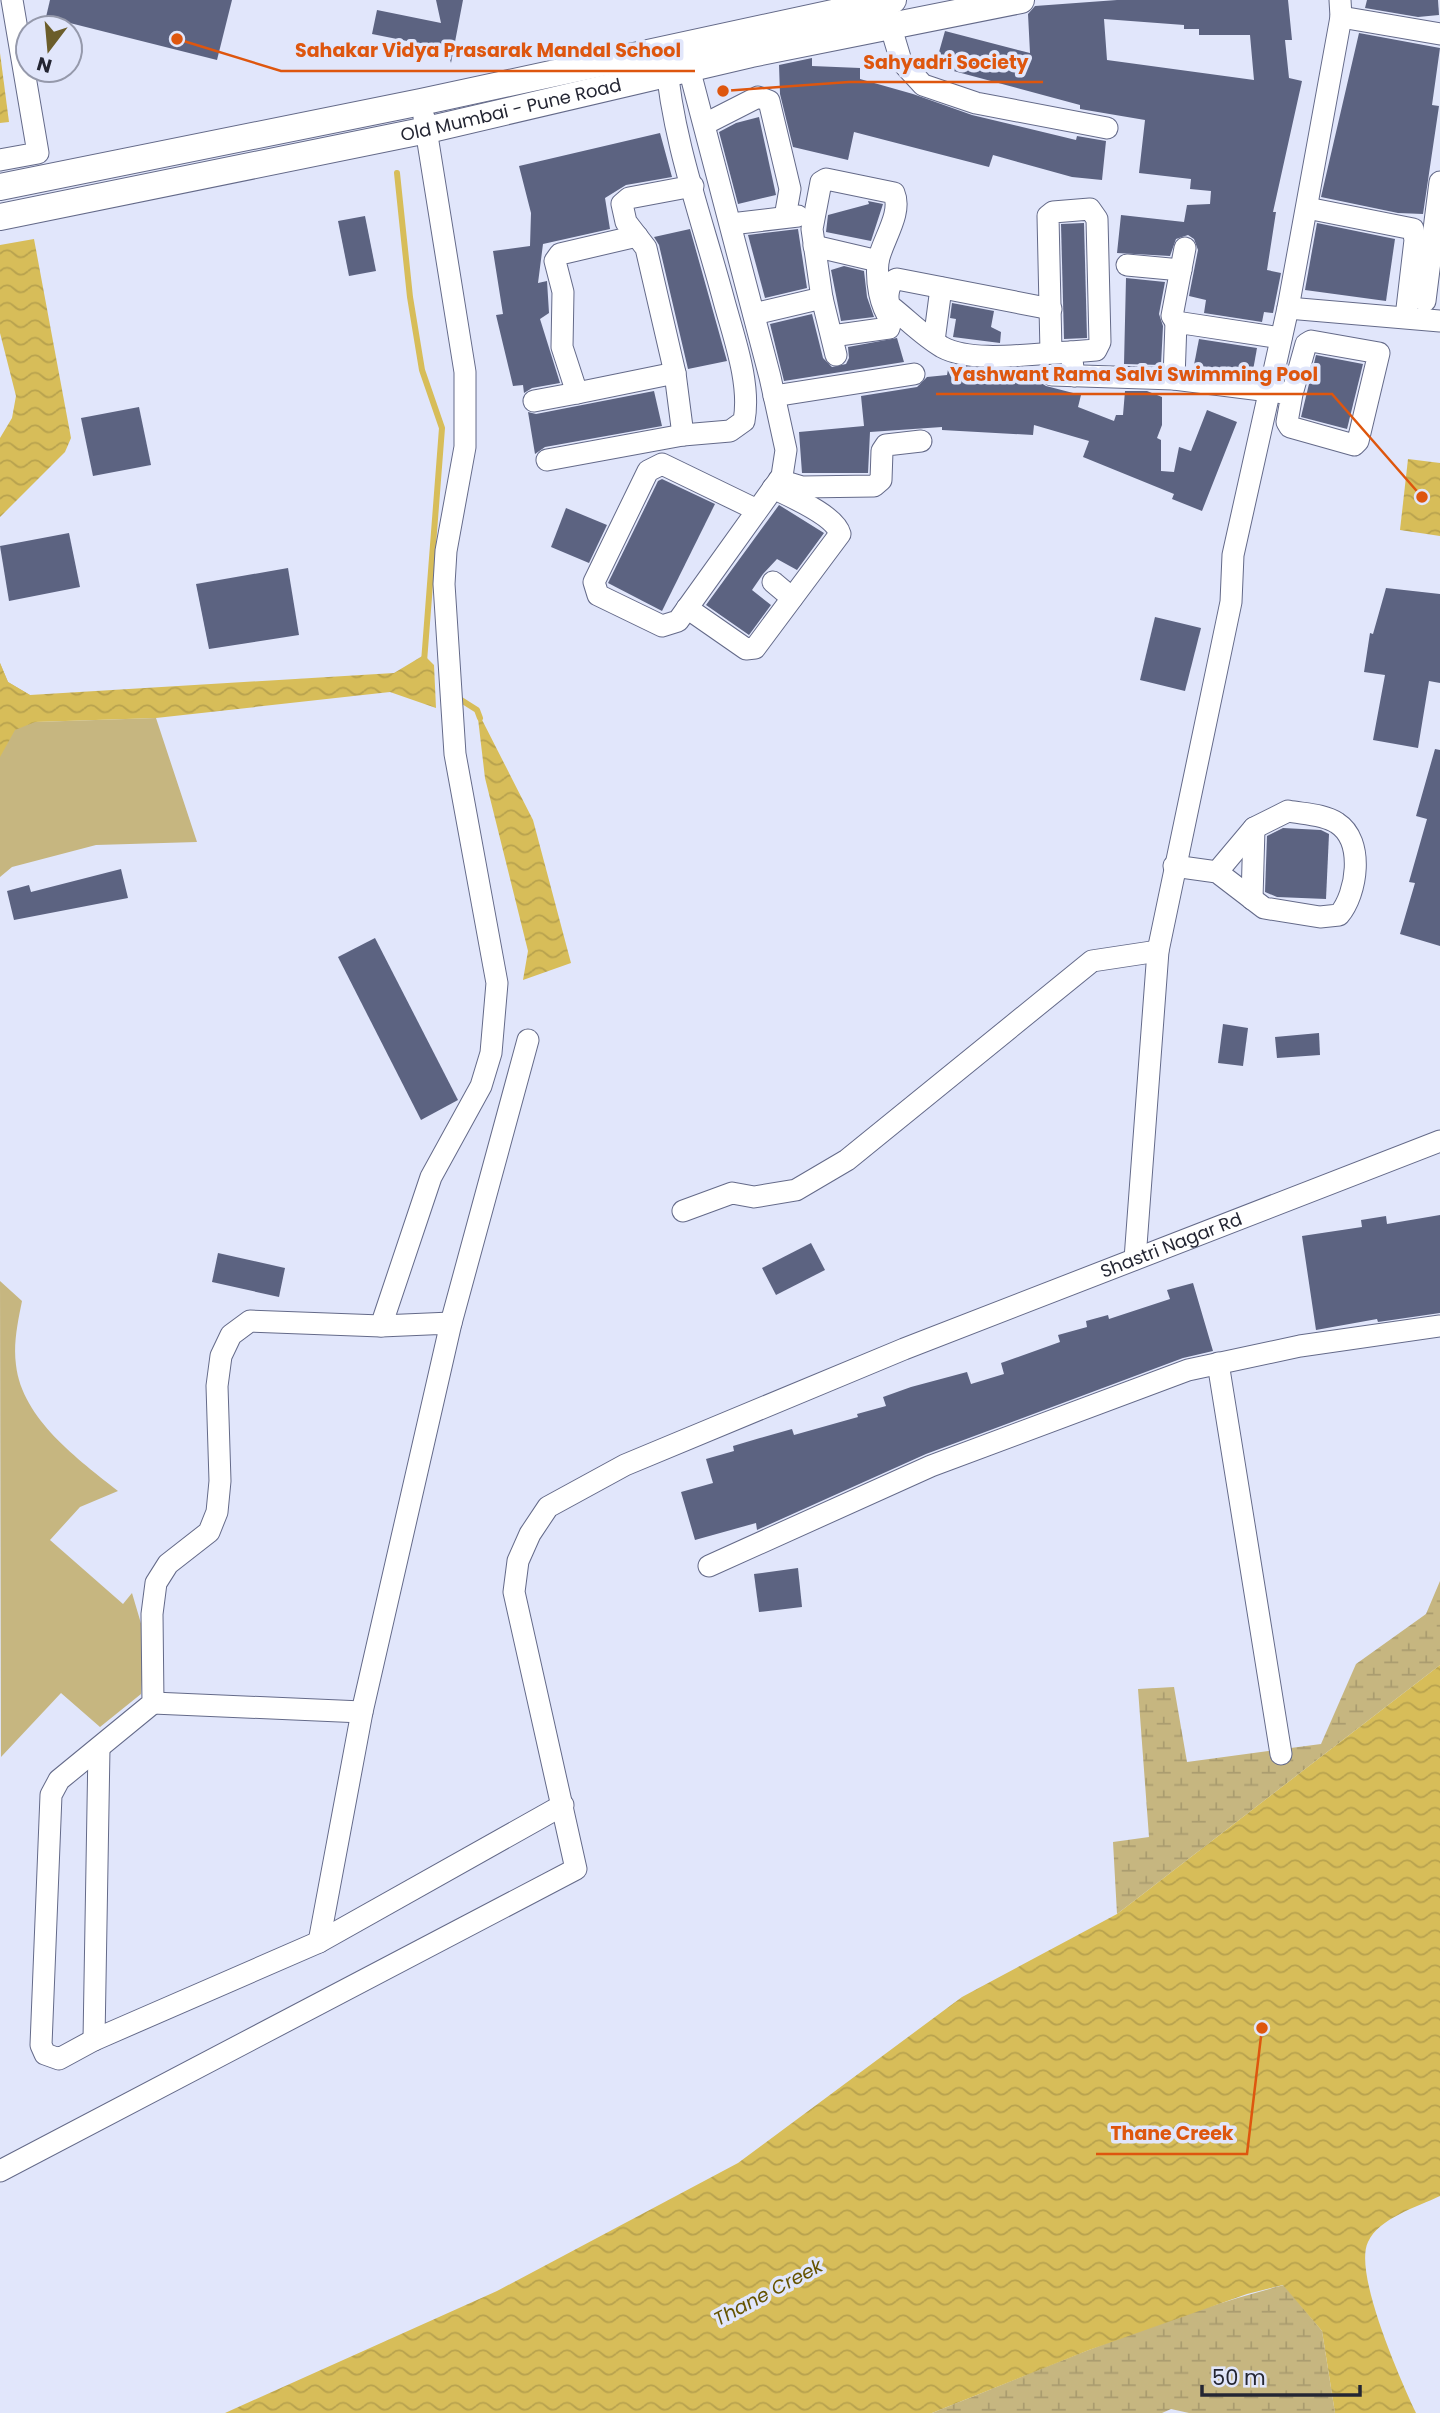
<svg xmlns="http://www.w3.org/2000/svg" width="1440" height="2413" viewBox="0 0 1440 2413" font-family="Poppins,sans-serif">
<defs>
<pattern id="wetland-marsh" width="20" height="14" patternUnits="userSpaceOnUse" patternTransform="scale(1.75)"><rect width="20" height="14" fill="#c6b680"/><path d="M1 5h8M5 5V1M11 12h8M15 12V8" fill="none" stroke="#aa9c6f"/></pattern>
<pattern id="water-waves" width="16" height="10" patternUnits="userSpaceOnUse" patternTransform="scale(1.75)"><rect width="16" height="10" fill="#d7bd59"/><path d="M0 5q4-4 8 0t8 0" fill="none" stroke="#b8a24e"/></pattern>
</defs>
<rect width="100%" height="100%" fill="#e1e6fb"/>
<g fill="#c6b680">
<polygon points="0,663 8,682 30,695 35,722 156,718 197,842 96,845 12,867 0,877"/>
<path d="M0,1281l22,20c-4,20 -9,43 -6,64 6,54 63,95 102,126l-38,16 -30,33 73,64 9,-11 13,44 -4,57 -41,33 -39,-34 -60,64z"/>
</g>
<g fill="url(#wetland-marsh)">
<polygon points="1440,1581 1440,1665 1117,1914 1113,1842 1149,1837 1138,1689 1174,1687 1187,1762 1321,1744 1356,1664 1426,1614"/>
<path d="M1284,2285l38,46 13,82h-146l-18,-4 -9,4h-230c115,-46 231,-97 352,-128z"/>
</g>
<g fill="url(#water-waves)">
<polygon points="0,53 9,122 0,123"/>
<polygon points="34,239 71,438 65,452 0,517 0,438 12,418 16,396 0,333 0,245"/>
<polygon points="1408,459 1440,463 1440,536 1400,530"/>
<polygon points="424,655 434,665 436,708 390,692 156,718 35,722 15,730 0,757 0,663 8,682 30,695 394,673"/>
<polygon points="477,710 533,820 571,963 523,980 528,951 485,778"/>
<path d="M1440,1665v531c-23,11 -61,22 -72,46 -15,31 33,139 48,171h-81l-13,-82 -39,-46 -36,9 -158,56 -157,63h-707l272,-122 241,-128 224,-166 155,-83z"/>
</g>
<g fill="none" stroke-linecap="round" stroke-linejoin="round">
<g stroke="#d7bd59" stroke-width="6">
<polyline points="397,173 410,297 422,370 442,428 424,662"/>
<polyline points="458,698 477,710 480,718"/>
</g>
</g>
<g fill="#5c6381" fill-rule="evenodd">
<polygon points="50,0 232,0 217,60 46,17"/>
<polygon points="436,0 463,0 451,63 447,49 372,34 377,10 441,23"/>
<path d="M1117,0h171l4,40h-7l4,38 13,3 -29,131h3l-9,58 14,3 -8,40 -9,-1 -2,10 -58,-9 2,-13 -17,-4 9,-46 -4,-11 -6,-4 -12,4 -6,17 -53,-3 4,-38 63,7 3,-17 23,-1 1,-13 -21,-2 1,-10 -52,-6 6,-53 -65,-11v-4l-145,-39 10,-35 85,22 -2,-39 7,-8zM1104,19l80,6v4h15v6h51l4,45 -147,-20z"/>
<polygon points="1367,0 1438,0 1439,15 1418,17 1365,8"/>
<polygon points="1359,33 1440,48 1432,105 1439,106 1423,214 1398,213 1321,197"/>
<polygon points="812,58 812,66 860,68 860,79 913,94 972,115 1076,140 1077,136 1106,141 1102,180 1072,177 993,155 989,167 854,132 848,160 793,147 780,94 779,65"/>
<polygon points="759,117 776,195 738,204 719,132 736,123"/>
<polygon points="660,133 672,177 626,185 605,198 610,229 543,244 538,283 547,281 549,313 540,319 560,383 532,388 524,393 523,385 513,386 496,315 503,314 493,251 530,246 531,213 519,166"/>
<polygon points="868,201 883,204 871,241 826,232 828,215 869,204"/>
<polygon points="365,216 376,271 349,276 338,221"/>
<polygon points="1084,223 1087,338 1064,339 1061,224"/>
<polygon points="1317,223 1395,239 1386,301 1305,290"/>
<polygon points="690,229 727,361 688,369 659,245 654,237"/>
<polygon points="798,229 807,288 765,298 748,235"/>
<polygon points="844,266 864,271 867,297 874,317 841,321 831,270"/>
<polygon points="1126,278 1165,282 1159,314 1163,326 1161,365 1124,364"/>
<polygon points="952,303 994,311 991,327 1001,332 1000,343 953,337 956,319 950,318"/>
<polygon points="812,314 823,358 832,367 846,364 849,358 848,347 897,338 904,362 784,381 770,324"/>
<polygon points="1199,339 1257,348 1252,376 1194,365"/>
<polygon points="1316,355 1363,364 1347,429 1301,417"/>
<polygon points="949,364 995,369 994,378 1036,380 1046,386 1081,395 1078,407 1114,421 1116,415 1123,415 1125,391 1147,391 1162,397 1162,425 1157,438 1161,440 1161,471 1174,472 1179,447 1191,451 1207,410 1237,422 1202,511 1172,499 1174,494 1083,457 1089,441 1034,425 1033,435 942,430 942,427 870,432 868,473 802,473 799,432 864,426 861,396 917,387 927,377 947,375"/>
<polygon points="654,391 662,426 545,447 535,454 528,412 536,414"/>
<polygon points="139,407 151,465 93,476 81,418"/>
<polygon points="662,479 715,504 662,611 608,583 658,481"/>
<polygon points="779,505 824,533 797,570 777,559 763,574 752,590 771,605 749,635 706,605"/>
<polygon points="566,508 607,525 589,563 551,547"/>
<polygon points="69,533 80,587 9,601 0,546"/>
<polygon points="288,568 299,635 209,649 196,584"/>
<polygon points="1386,588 1440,594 1440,683 1429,681 1418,748 1373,740 1385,675 1364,672 1370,633 1373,634"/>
<polygon points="1155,617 1201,628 1185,691 1140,680"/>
<polygon points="1435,749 1440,750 1440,946 1400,934 1415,883 1409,882 1427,819 1416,816"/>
<polygon points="1283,828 1321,830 1329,834 1326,899 1277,897 1265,892 1267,836"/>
<polygon points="121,869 128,898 14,920 7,891 29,885 31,892"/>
<polygon points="375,938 458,1100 421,1120 338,957"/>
<polygon points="1223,1024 1248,1028 1243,1066 1218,1063"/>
<polygon points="1319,1033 1320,1055 1277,1058 1275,1037"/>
<polygon points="1440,1215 1440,1313 1378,1322 1377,1319 1316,1330 1302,1236 1362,1227 1361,1220 1386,1216 1387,1224"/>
<polygon points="811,1243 825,1270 776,1295 762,1268"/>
<polygon points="218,1253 285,1268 279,1297 212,1282"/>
<polygon points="1193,1283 1213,1351 1183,1358 926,1454 757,1530 756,1523 695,1540 681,1492 713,1483 706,1459 734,1451 733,1446 760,1438 792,1429 794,1435 858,1417 857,1414 886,1406 883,1397 911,1387 967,1372 971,1384 1004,1374 1001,1363 1060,1342 1058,1335 1087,1327 1086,1321 1108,1315 1109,1319 1170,1299 1167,1290"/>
<polygon points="798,1568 802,1607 759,1612 754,1574"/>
</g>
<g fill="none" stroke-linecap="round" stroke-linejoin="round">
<defs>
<g id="minor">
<polyline points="886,11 901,61 923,85 976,103 1107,128"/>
<polyline points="1341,17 1440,34"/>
<polyline points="685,53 770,377 786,450 782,476 678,621 662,626 598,595 594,582 648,471 662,464 757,510"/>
<polyline points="424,117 465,372 465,447 446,551 444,584 455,754 497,983 491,1053 481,1086 431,1177 381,1326 250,1321 231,1335 221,1356 217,1386 220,1481 217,1512 209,1532 168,1564 156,1583 152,1614 153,1703 59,1780 51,1795 41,2045 45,2054 59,2059 94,2040 319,1942 563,1805"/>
<polyline points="705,124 758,97 769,101 790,189 785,217"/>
<polyline points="0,160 38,153 12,0"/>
<polyline points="1307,208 1413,229 1415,240 1406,317"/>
<polyline points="731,224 798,216"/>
<polyline points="637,236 560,254 555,261 563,292 562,347 577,393 675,373"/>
<polyline points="814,246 878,261"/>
<polyline points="1127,265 1181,270"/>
<path d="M822,298l-10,-69 9,-47 5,-3 68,14c9,21 -13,49 -16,69 -2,21 2,43 13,59l-2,7 -57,8"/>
<polyline points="1425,301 1440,182"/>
<polyline points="1288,308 1440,321"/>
<path d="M1051,309l-154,-30c-9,3 -11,19 -7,27 17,13 33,30 52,41 31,17 93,6 129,5l3,24"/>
<polyline points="754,314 822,298 836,355"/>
<polyline points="1176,322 1172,316 1185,248"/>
<polyline points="934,341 941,288"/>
<polyline points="1051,352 1048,216 1053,212 1090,209 1097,219 1100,342 1096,350 1071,352"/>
<polyline points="1052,375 1174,379 1292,394 1306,344 1311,341 1379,353 1358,441 1354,445 1290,427 1287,422 1292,394"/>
<polyline points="1174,379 1176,322 1281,338"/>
<polyline points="774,396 914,374"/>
<polyline points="534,401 577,393"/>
<polyline points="683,435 675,373 646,248 626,222 622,204 629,198 693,186"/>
<path d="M547,460l136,-25 47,-4 14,-10c7,-37 -10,-83 -20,-120 -21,-79 -52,-161 -58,-243"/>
<polyline points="779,480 802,487 874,486 881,480 882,451 886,445 921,441"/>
<polyline points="773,582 792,598"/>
<path d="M687,608l59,41 9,-1 85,-114c-5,-19 -49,-37 -67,-46"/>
<path d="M1174,866l43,6 37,-44 34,-17c15,3 36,3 49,12 28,18 20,71 2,92l-19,2 -56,-9 -47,-36"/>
<polyline points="1252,899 1254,828"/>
<polyline points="683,1211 732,1193 754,1197 796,1190 847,1160 1092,961 1158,951"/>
<polyline points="1135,1259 1158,951 1231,602 1233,555 1288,308 1341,17 1340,0"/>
<polyline points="451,1323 528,1040"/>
<polyline points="1218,1363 1281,1754"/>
<polyline points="709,1566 931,1466 1188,1370 1300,1346 1440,1326"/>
<polyline points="153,1703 362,1712"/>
<polyline points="319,1942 362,1712 451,1323 381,1326"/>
<polyline points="94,2040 99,1748"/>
<path id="s1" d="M0,2171l576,-302 -62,-277 4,-31 12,-27 18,-27 77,-42 279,-116 536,-208"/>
</g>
<g id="major">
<polyline points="0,187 421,102 893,0"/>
<path id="s2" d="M0,217l427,-87 324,-76 270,-54"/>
</g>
</defs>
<use href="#minor" stroke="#646a89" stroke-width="23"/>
<use href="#major" stroke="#646a89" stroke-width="28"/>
<use href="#minor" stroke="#fff" stroke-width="21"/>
<use href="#major" stroke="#fff" stroke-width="26"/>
</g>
<g text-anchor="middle" stroke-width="7" stroke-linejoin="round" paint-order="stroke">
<g font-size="18" fill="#242633" stroke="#e1e6fb">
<text dy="6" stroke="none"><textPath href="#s2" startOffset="522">Old Mumbai - Pune Road</textPath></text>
<text dy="6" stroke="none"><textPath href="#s1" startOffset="1704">Shastri Nagar Rd</textPath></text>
</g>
<g font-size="19" font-style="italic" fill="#655300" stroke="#e1e6fb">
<text transform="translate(768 2292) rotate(-28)" y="7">Thane Creek</text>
</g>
</g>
<path fill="none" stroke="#de560e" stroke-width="2.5" d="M177 39L281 71H695M723 91L849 82H1043M1422 497L1332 394H936M1262 2028L1247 2154H1096"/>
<g fill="#de560e" stroke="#e1e6fb" stroke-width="2.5">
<circle cx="177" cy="39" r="7"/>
<circle cx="723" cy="91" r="7"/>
<circle cx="1422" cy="497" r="7"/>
<circle cx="1262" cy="2028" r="7"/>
</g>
<g font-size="19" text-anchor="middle" font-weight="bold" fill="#de560e" stroke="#e1e6fb" stroke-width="7" stroke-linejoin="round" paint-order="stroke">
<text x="488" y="57">Sahakar Vidya Prasarak Mandal School</text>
<text x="946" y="69">Sahyadri Society</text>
<text x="1134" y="381">Yashwant Rama Salvi Swimming Pool</text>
<text x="1172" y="2140">Thane Creek</text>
</g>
<g transform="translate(49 49) rotate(196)"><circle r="33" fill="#e1e6fb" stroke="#9599ab" stroke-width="2"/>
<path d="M0-5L12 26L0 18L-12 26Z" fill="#6b5d2a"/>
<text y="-10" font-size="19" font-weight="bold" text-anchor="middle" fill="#242633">N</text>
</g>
<path d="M1202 2385v10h158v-10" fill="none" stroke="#242633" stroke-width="3.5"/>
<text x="1212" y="2385" font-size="21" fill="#242633" stroke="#e1e6fb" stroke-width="5" paint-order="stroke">50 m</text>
</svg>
